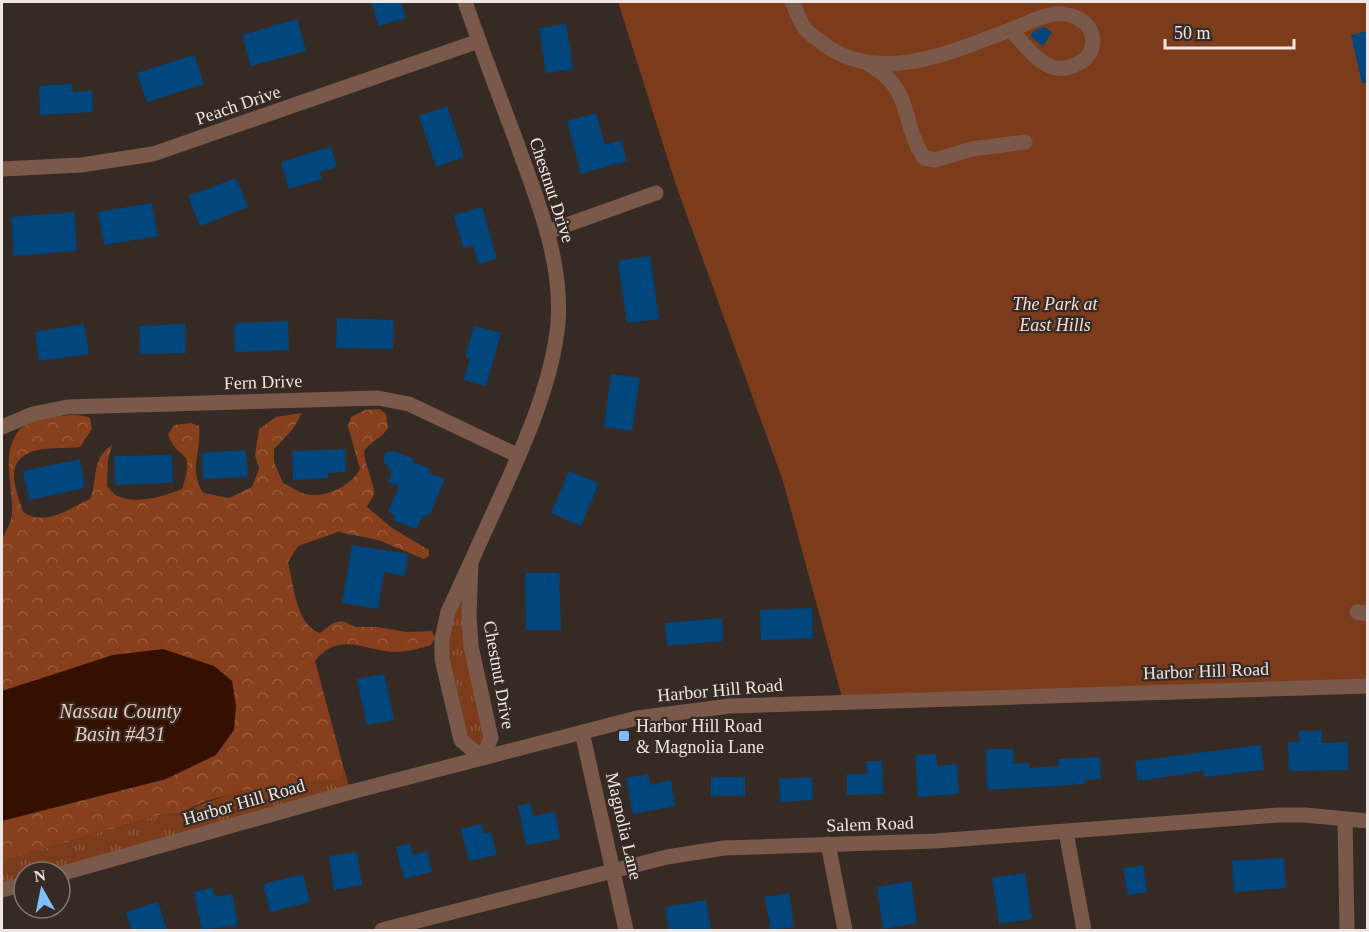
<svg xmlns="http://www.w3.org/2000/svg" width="1369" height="932" viewBox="0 0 1369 932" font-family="'Times New Roman',serif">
<defs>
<pattern id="grass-tufts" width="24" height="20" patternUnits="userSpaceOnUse" patternTransform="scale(1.5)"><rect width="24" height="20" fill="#7c3c1c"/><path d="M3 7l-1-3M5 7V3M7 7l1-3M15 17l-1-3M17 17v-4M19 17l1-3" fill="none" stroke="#8f583d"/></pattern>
<pattern id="forest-crowns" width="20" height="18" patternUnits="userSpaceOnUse" patternTransform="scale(1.5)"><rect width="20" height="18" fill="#88401c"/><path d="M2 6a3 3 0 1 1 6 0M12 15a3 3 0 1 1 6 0" fill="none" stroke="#995c3d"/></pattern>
</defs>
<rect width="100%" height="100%" fill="#362a25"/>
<g fill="url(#grass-tufts)">
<polygon points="469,589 491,738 482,758 461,740 446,683 448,612"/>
<polygon points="343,766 351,792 60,872 24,872 24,884 2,890 2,861 163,814 179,813 232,793"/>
</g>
<path fill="url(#forest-crowns)" d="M379,409l7,5 2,14c-6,10 -17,13 -24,23 0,12 12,38 10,43 -1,4 -5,8 -7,13l25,21 37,22v6l-5,3 -46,-19 -40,-8 -40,14 -10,16c5,20 8,64 32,71l13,-10 9,-2 14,6h21l30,5 25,-1 3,7 -4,7c-13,4 -24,7 -38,7 -30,-2 -54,-21 -78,9l28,105v9l-5,5 -23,1 -40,10 -31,-1 -38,11 -27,12 -16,1 -161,47v-323c4,-6 10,-18 10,-25 1,-31 -12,-60 8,-84 8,-5 15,-10 25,-11 15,-1 31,-6 45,0l2,11 -12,18c-22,3 -64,-5 -66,28 0,12 6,26 9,37 22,15 45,-3 67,-13 9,-22 0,-39 22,-54l-4,15 -1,26c3,3 7,9 11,10 18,9 47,0 64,-7 14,-43 -2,-25 -14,-54l6,-10 17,-2 8,3c3,25 -11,43 4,67l26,5 23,-11 7,-18 -4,-14 4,-26 17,-12 26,-4 -9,16 -19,20v13l9,21c7,3 15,9 22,11 20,5 46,-8 55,-25l-12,-43 3,-9 14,-7z"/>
<polygon fill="#7c3c1c" points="618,2 1367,2 1367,687 843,701 783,481 676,185"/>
<polygon fill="#351000" points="163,649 214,666 232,681 236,705 234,730 216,755 166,779 2,821 2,691 113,655"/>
<g fill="#01477d">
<polygon points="371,2 401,2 406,18 379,26"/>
<polygon points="297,19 306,51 251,66 242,35"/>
<polygon points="566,24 573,69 546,73 539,28"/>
<polygon points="1044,27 1052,32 1043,46 1030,36 1034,31"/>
<polygon points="1368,31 1368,83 1362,83 1351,35"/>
<polygon points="194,55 204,84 147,102 137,73"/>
<polygon points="72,84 73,92 92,91 93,112 40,115 39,86"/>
<polygon points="447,106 464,157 436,167 419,116"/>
<polygon points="596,113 605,145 621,140 627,161 581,174 567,121"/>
<polygon points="331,147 337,167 320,172 322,179 289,189 281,162"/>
<polygon points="236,178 248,207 200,226 188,196"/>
<polygon points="152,203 158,236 104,245 98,212"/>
<polygon points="482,207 497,259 478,264 473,245 463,248 454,215"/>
<polygon points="74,212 77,251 14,256 11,217"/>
<polygon points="650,256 659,319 627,323 618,261"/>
<polygon points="337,318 394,320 393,349 336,348"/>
<polygon points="288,321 289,350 235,352 234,323"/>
<polygon points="84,324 89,354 39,361 35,332"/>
<polygon points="185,324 186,353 140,354 139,326"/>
<polygon points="474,326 501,333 486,386 464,380 470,359 465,357"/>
<polygon points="611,374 640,378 632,431 604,427"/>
<polygon points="345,449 346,472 328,473 328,478 293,480 292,451"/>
<polygon points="246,450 248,477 203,479 202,453"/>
<polygon points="394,451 414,459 413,462 431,469 429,473 445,479 430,514 422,517 417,529 393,520 395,515 388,512 399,486 388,482 392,472 383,461 386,452"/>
<polygon points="172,455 173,483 115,485 114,456"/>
<polygon points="80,459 85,488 29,500 23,471"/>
<polygon points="569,471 599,483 581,526 551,513"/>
<polygon points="352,545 408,554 405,576 384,572 378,609 342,603"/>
<polygon points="525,573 559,573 561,630 526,630"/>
<polygon points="812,608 813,638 761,640 760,610"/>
<polygon points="722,618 723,641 667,646 665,623"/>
<polygon points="384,674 394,720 367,725 357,679"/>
<polygon points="1299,731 1322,731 1322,743 1348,742 1348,770 1289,771 1288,742 1299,742"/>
<polygon points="1261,745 1264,770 1204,777 1204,771 1138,781 1135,761"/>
<polygon points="986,749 1013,749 1014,764 1029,763 1029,768 1059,766 1058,759 1100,757 1101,779 1085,780 1085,784 987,790"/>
<polygon points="936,754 937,766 957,764 959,794 918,797 915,755"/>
<polygon points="866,761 882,761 883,794 847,795 847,774 867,774"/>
<polygon points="648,774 650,785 671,780 675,806 633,814 626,778"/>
<rect x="711" y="777" width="34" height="19"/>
<polygon points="812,777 813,800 780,802 779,779"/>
<polygon points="531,803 533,816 555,812 560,839 526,845 518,806"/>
<polygon points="481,824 484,834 491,832 497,855 469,861 461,829"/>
<polygon points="410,844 413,855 427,851 432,872 404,879 396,847"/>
<polygon points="357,852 362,885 334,890 329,856"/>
<polygon points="1284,858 1286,888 1234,892 1232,861"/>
<polygon points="1143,865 1147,892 1128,895 1123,868"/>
<polygon points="1025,873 1032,919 999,924 992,878"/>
<polygon points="303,874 310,902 270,912 263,884"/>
<polygon points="911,881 917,923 883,929 877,887"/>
<polygon points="213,888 215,897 232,894 238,925 202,930 194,892"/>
<polygon points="789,893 794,927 771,930 765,897"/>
<polygon points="706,900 711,930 669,930 665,907"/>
<polygon points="158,902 167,930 132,930 126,912"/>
</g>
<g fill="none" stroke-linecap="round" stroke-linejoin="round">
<g stroke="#7a594b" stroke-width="15">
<path d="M465,2c16,45 33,91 50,136 21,59 48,122 43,185 -7,78 -56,167 -87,239"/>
<path d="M792,2c4,8 7,17 12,25 3,6 11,10 17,15 55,44 128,11 186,-11 15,-5 28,-13 43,-16 21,-5 48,8 42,33 -2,7 -8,13 -15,16 -29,16 -48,-15 -66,-34"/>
<path d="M870,65c45,26 30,57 54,93l11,2 37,-11 53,-7"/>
<polyline points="2,169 81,165 153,154 479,41"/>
<polyline points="547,232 656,193"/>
<polyline points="2,427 33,414 67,407 378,398 409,404 517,455"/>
<polygon points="471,562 469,615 471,646 491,738 482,758 461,740 442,659 442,639 448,612"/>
<polyline points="1357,612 1368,614"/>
<polyline points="582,732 626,930"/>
<polyline points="1345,820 1347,930"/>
<polyline points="1066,832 1084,930"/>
<polyline points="828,844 845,930"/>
<polyline points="60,874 351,792 637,718 730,706 1368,686"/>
<polyline points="2,890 24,884"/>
<polyline points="382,930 667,857 724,848 935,841 1278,815 1305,815 1368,821"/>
</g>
</g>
<rect fill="#81bdfa" stroke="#362a25" stroke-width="2" x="618" y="730" width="12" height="12" rx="3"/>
<g text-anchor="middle" stroke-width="4.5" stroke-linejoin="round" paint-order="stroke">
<g font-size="18" fill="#efe7e4" stroke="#362a25">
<text transform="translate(238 105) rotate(-19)" y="6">Peach Drive</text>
<text transform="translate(552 190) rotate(72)" y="6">Chestnut Drive</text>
<text transform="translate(263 382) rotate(-2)" y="6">Fern Drive</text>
<text transform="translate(1206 671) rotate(-2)" y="6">Harbor Hill Road</text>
<text transform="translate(499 675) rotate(80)" y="6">Chestnut Drive</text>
<text transform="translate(720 690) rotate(-5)" y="6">Harbor Hill Road</text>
<text transform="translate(244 802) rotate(-16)" y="6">Harbor Hill Road</text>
<text transform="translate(870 824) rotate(-2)" y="6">Salem Road</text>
<text transform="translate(624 826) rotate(77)" y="6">Magnolia Lane</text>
</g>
<g font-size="18" font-style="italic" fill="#f4ded4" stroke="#362a25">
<text x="1055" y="310">The Park at<tspan x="1055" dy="21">East Hills</tspan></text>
</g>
<g font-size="18" fill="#efe7e4" stroke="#362a25" text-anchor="start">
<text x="636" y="732">Harbor Hill Road<tspan x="636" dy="21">&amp; Magnolia Lane</tspan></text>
</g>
<g font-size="20" font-style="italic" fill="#f4c9b6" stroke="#362a25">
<text x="120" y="718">Nassau County<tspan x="120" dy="23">Basin #431</tspan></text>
</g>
</g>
<rect width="1369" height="932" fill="none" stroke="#efe7e4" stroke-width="6"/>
<g transform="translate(42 890) rotate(351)"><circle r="28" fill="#362a25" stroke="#807671" stroke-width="1.5"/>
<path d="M0-4.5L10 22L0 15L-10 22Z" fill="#81bdfa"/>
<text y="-9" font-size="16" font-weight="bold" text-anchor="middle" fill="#efe7e4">N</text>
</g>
<path d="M1165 39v9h129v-9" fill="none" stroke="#efe7e4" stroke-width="3"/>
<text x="1174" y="39" font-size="18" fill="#efe7e4" stroke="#362a25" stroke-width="4.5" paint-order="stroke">50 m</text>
</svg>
